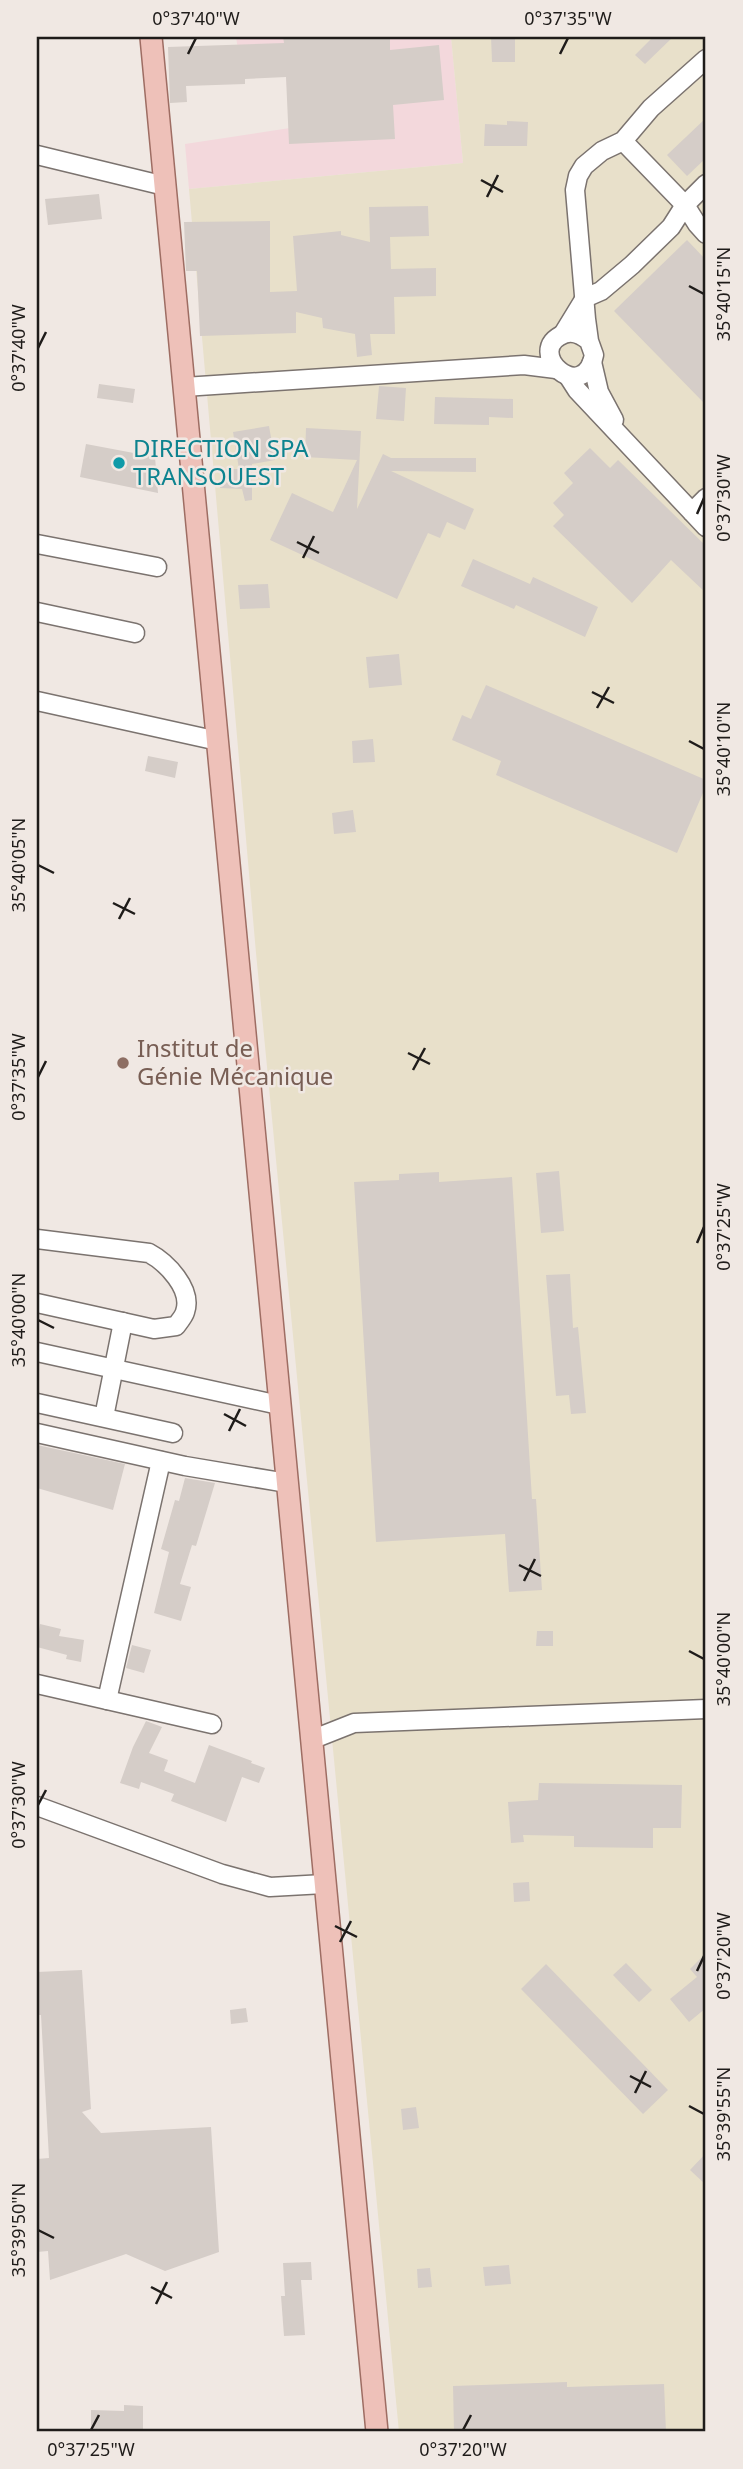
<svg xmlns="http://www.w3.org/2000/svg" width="743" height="2469" viewBox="0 0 743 2469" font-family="'Noto Sans',sans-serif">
<rect width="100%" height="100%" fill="#f0e8e3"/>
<polygon fill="#f3d8dc" points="236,37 451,37 463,163 189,189 185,144 290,128 284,48 238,49"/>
<polygon fill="#e8e0ca" points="451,37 706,37 706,2432 399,2432 256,953 189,189 463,163"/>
<g fill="#d5cdc8">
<polygon points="283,37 390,37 390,50 439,45 444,100 393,105 395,139 289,144 286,77 245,79 245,84 186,86 187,102 170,103 168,47 284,43"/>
<polygon points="491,37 515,37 515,62 492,62"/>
<polygon points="653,37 673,37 645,64 635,55"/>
<polygon points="706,118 706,158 687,176 667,155"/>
<polygon points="507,121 528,122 527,146 484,146 485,124 507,125"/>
<polygon points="99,194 102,219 48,225 45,199"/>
<polygon points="428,206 429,236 390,237 391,269 436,268 436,296 394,297 395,334 370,334 372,355 357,357 355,334 323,328 322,318 296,312 296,333 200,336 197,271 186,271 184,222 270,221 270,292 297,291 293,236 341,231 341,235 370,242 369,207"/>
<polygon points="687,240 706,260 706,405 614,311"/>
<polygon points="99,384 135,389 133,403 97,398"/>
<polygon points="379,386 406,388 404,421 376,419"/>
<polygon points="435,397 513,399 513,418 489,417 489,425 434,424"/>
<polygon points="269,426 275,460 252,464 252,500 245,501 242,489 220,488 221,469 239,469 233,432"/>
<polygon points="306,428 361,431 357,509 383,454 391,458 476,458 476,472 391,471 474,509 465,530 447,522 440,538 428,533 397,599 270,540 292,493 333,512 357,460 305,457"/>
<polygon points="86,444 155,457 158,493 80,477"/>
<polygon points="590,448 610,468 618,460 706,546 706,593 671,560 632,603 553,526 564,515 553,503 573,483 564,473"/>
<polygon points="473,559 530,584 533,577 598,607 585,637 516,605 514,609 461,586"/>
<polygon points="268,584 270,608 240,609 238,585"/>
<polygon points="399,654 402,685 369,688 366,657"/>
<polygon points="486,685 706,780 706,786 677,853 496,775 501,761 452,740 462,715 471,719"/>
<polygon points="373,739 375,762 353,763 352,741"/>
<polygon points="148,756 178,762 175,778 145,771"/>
<polygon points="353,810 356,832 334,834 332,813"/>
<polygon points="559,1171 564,1231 541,1233 536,1173"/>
<polygon points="439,1172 439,1182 512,1177 532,1499 536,1499 542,1590 509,1592 505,1534 376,1542 354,1182 399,1180 399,1174"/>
<polygon points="570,1274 573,1328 578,1327 586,1413 571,1414 569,1395 556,1396 546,1275"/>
<polygon points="37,1445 125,1464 113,1510 37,1488"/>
<polygon points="185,1478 215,1483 196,1546 192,1545 180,1584 191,1587 181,1621 154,1613 169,1552 161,1549 175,1500 179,1501"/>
<polygon points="40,1624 61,1629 59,1636 84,1640 81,1662 66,1659 67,1655 37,1647"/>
<polygon points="537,1631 553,1631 553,1646 536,1646"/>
<polygon points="132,1645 151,1650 144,1673 126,1668"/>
<polygon points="146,1721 162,1727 149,1753 168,1760 164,1771 195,1783 209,1745 252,1761 251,1763 265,1768 259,1783 242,1777 226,1822 171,1801 174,1794 141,1782 139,1789 120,1783 133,1747"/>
<polygon points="539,1783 682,1785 681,1828 653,1828 653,1848 574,1847 574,1836 523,1835 524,1842 511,1843 508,1802 538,1800"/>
<polygon points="529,1882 530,1901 514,1902 513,1883"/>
<polygon points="706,1953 706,2008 689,2022 670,1999 697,1977 690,1969"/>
<polygon points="626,1963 652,1990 639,2002 613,1975"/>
<polygon points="546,1964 668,2090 643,2114 521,1989"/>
<polygon points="82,1970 91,2109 82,2112 101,2133 211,2127 219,2252 165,2271 126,2254 50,2280 48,2251 37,2252 37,2159 49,2158 41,2015 37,2015 37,1972"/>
<polygon points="246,2008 248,2022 231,2024 230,2010"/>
<polygon points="416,2107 419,2128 403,2130 401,2109"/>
<polygon points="706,2153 706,2185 690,2170"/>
<polygon points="311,2262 312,2280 301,2280 305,2335 284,2336 281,2296 285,2296 283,2263"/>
<polygon points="509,2265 511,2284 485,2286 483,2267"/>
<polygon points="430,2268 432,2287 418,2288 417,2269"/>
<polygon points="567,2382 567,2387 664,2384 666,2432 454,2432 453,2386"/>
<polygon points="124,2405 143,2406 143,2432 91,2432 91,2410 124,2411"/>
</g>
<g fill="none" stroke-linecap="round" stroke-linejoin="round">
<defs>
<g id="minor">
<polyline points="623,141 685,205 697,224 706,234"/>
<polyline points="37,155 165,186"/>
<polyline points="563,334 585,298 601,291 632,265 671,227 685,205 706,184"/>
<path d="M589,341c-7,-6 -15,-11 -25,-7 -42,17 19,73 30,21l-5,-14 -3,-22 -11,-129 3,-14 6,-10 18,-15 21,-10 28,-33 55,-49"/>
<polyline points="592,362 599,392 614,420"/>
<polyline points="568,376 577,390 706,527"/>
<polyline points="184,387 524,365 556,369"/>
<polyline points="692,512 706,498"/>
<polyline points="37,544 157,567"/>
<polyline points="37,612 135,633"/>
<polyline points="37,701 218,741"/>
<path d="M37,1239l112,14c17,9 44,36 36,59 -1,4 -6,10 -9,14l-22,3 -117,-26"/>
<polyline points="37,1352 279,1405"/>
<polyline points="37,1403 173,1433"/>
<polyline points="104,1417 123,1322"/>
<polyline points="37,1433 185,1466 287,1483"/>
<polyline points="37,1684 212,1724"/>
<polyline points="107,1700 161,1461"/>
<polyline points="311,1740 354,1723 706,1709"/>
<polyline points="37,1806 222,1874 270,1887 324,1884"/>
</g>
<polyline id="major" points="151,37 377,2432"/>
</defs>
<use href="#minor" stroke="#7b736f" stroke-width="21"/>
<use href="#major" stroke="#9e6d63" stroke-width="24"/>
<use href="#minor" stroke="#fff" stroke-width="18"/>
<use href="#major" stroke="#eec1b9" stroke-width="21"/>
</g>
<path fill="none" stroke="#1f1c1a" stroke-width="2.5" d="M188,54l8,-16M560,54l8,-16M481,180l22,12M487,197l11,-22M689,286l15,8M38,348l8,-16M697,514l7,-16M297,542l22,11M303,558l11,-22M592,692l22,11M597,708l12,-21M689,741l15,8M38,865l16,8M113,903l22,11M119,919l11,-21M408,1053l22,11M413,1070l12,-22M38,1077l8,-16M697,1243l7,-16M38,1320l16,8M224,1414l22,12M229,1431l11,-22M519,1565l22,11M524,1581l11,-22M689,1651l15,8M38,1805l8,-15M335,1926l22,11M340,1942l11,-21M697,1971l7,-15M630,2076l21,11M635,2093l11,-22M689,2106l15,8M38,2230l16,8M151,2287l21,11M156,2304l11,-22M91,2430l8,-15M463,2430l8,-15"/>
<circle fill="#0f9aa8" stroke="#f0e8e3" stroke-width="2.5" cx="119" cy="463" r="7"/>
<circle fill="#8d6e63" stroke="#f0e8e3" stroke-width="2.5" cx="123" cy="1063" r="7"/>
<g text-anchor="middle" stroke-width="5" stroke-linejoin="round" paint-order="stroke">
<g font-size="24" fill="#0d838f" stroke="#f0e8e3" text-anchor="start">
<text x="133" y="457">DIRECTION SPA<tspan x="133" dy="28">TRANSOUEST</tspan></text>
</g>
<g font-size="24" fill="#785e54" stroke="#f0e8e3" text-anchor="start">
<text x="137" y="1057">Institut de<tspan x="137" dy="28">Génie Mécanique</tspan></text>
</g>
</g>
<rect width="743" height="2469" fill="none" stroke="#f0e8e3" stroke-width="77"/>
<rect x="38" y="38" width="666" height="2392" fill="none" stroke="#1f1c1a" stroke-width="2.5"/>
<g font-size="18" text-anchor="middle" fill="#1f1c1a">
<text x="196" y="25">0°37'40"W</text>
<text x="568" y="25">0°37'35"W</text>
<text transform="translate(724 294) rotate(-90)" y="6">35°40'15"N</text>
<text transform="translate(19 348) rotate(-90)" y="6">0°37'40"W</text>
<text transform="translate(724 498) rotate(-90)" y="6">0°37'30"W</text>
<text transform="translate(724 749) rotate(-90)" y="6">35°40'10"N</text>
<text transform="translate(19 865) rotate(-90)" y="6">35°40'05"N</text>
<text transform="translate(19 1077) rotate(-90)" y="6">0°37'35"W</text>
<text transform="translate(724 1227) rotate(-90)" y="6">0°37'25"W</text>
<text transform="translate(19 1320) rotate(-90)" y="6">35°40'00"N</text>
<text transform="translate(724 1659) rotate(-90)" y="6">35°40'00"N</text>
<text transform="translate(19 1805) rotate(-90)" y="6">0°37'30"W</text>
<text transform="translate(724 1956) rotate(-90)" y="6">0°37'20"W</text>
<text transform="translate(724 2114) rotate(-90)" y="6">35°39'55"N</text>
<text transform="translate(19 2230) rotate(-90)" y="6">35°39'50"N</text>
<text x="91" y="2456">0°37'25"W</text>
<text x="463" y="2456">0°37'20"W</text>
</g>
</svg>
